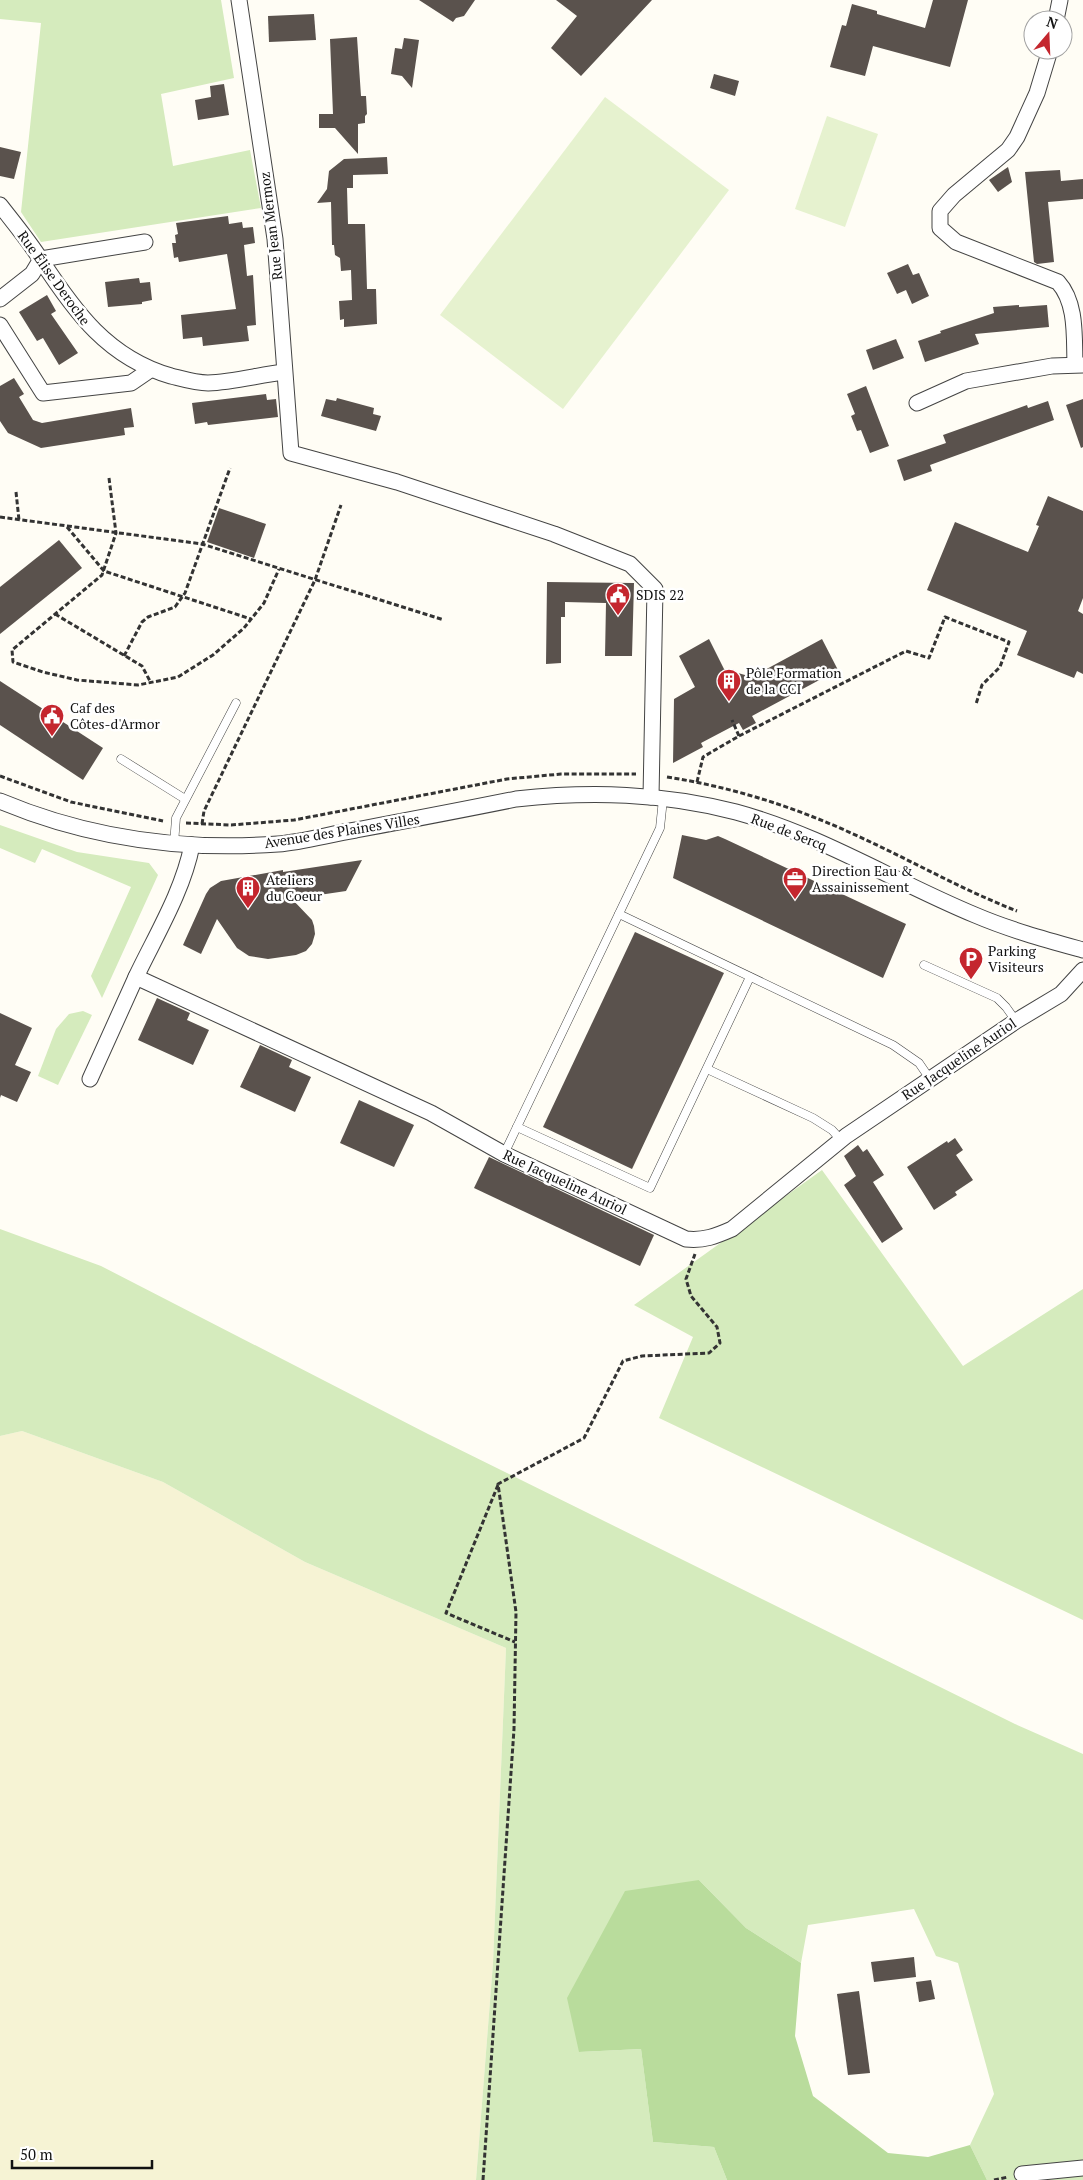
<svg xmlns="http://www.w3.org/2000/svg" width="1083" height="2180" viewBox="0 0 1083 2180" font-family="'PT Serif',serif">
<rect width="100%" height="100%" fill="#fffdf5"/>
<polygon fill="#f6f3d4" points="22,1431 163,1482 305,1562 506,1648 493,1963 476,2180 0,2180 0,1436"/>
<g fill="#d5ebbd">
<polygon points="0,0 221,0 234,78 161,94 173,166 250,150 261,208 41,242 21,212 41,23 0,19"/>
<polygon points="0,825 77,852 149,863 158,875 102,998 91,976 131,887 42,849 35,863 0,848"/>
<polygon points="83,1011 92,1015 58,1085 38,1076 56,1029 69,1014"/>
<polygon points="822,1170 963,1366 1083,1289 1083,1620 659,1418 693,1337 634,1305"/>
<polygon points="0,1229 101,1266 428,1434 1015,1724 1083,1754 1083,2180 987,2180 970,2145 994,2094 958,1963 936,1956 914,1909 808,1925 801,1963 746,1928 699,1880 579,2052 641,2049 653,2142 714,2147 727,2180 476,2180 493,1963 506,1648 305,1562 163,1482 22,1431 0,1436"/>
</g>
<polygon fill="#b9dc9c" points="699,1880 746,1928 801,1963 795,2036 813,2096 888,2153 928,2157 970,2145 987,2180 727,2180 714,2147 653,2142 641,2049 579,2052 567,1998 625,1891"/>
<g fill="#e6f2cf">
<polygon points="605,97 729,190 563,409 440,315"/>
<polygon points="827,116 878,134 845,227 795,209"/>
</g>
<g fill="#5a524d">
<polygon points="419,0 475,0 464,16 456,18 453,22"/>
<polygon points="556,0 652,0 581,76 551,48 577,16"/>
<polygon points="933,0 968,0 950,67 873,46 865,76 830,67 842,25 846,26 852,4 877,11 877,14 925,28"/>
<polygon points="314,14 316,40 269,42 268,16"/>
<polygon points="357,37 361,96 366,96 367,114 365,116 365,123 358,124 358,154 335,128 319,128 319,114 333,114 330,39"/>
<polygon points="404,38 419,40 412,88 402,76 391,74 395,48 402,49"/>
<polygon points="714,74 739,81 735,96 710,88"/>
<polygon points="224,84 229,115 198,120 195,100 211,97 210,86"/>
<polygon points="0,147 21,152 14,179 0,176"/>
<polygon points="387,157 388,174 353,175 353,188 347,188 348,224 365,224 367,289 376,289 377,324 344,327 344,319 340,320 339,301 352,300 351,270 341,271 340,258 335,255 334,245 332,245 331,202 317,203 327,189 329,171 344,159"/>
<polygon points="1008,167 1012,182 998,192 989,180"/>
<polygon points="1060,170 1061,181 1083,179 1083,199 1048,202 1054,262 1037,264 1034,262 1025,172"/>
<polygon points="228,216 229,224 242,222 243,228 253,227 255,243 244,245 247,276 253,275 256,325 247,326 249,341 203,346 202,337 183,339 181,315 236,309 227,254 179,262 178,257 174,258 172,243 176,243 175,235 178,234 176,223"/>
<polygon points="908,264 913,275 919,273 929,296 912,304 906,290 897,294 887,273"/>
<polygon points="139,278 140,283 150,282 152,300 142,302 142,304 108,307 105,282"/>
<polygon points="47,295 56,311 51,314 78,353 59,365 43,338 37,341 19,312"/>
<polygon points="1019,305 1019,307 1047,305 1049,327 975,334 979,344 925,362 918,341 941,333 940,331 994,313 993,307"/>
<polygon points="896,339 904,358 873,370 866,350"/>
<polygon points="14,378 24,394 19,397 33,420 42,423 131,408 134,427 124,428 125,435 41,448 8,433 0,421 0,386"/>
<polygon points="866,386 889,446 870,453 861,430 857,431 851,416 855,414 847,394"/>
<polygon points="266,394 267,400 276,399 278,417 208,425 207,422 195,424 192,403"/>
<polygon points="337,398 374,408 373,414 381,416 376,431 321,416 326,399 336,401"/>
<polygon points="1083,399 1083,447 1081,448 1066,405"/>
<polygon points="1048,401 1054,420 930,465 932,471 904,481 897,460 946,443 943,435 1027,405 1028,408"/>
<polygon points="1048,496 1083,511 1083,598 1078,611 1083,614 1083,674 1077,671 1074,678 1017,655 1027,631 927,590 955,522 1028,552 1039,526 1036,525"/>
<polygon points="219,508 266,524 254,558 207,542"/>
<polygon points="59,540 82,568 0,634 0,587"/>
<polygon points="547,582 634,583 632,656 605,656 606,603 565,602 565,617 561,617 561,663 546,664"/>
<polygon points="709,639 724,669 752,677 822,639 838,670 752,716 756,723 743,730 739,723 701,743 703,747 673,763 674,699 695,687 679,656"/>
<polygon points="0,681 103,748 83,780 0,725"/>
<polygon points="682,835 706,840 718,836 725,839 906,924 883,978 673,878"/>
<polygon points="362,860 346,891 292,899 312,920 314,926 315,934 312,944 306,951 296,955 268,959 249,956 237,948 217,919 201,954 183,945 206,894 210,888 221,881 283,870 283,872"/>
<polygon points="635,932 724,973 632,1169 543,1127"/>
<polygon points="157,998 190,1013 187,1020 209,1030 193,1065 138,1040"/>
<polygon points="0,1013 32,1028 15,1065 31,1072 17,1102 1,1095 0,1098"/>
<polygon points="260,1045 292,1060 289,1067 311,1077 295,1112 240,1087"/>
<polygon points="359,1100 414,1125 394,1167 340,1143"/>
<polygon points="955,1138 963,1150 956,1155 973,1180 955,1192 957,1195 934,1210 907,1167 947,1141 948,1143"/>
<polygon points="858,1145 863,1152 867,1149 884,1175 873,1182 903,1229 882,1243 844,1185 856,1176 844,1156"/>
<polygon points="489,1157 654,1235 640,1266 474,1188"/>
<polygon points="914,1957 916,1977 874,1982 871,1962"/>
<polygon points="931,1980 935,1999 919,2002 916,1982"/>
<polygon points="859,1991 870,2073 848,2075 837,1994"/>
</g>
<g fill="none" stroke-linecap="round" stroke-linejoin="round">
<defs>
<g id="lane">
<polyline points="121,759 185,799"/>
<polyline points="174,844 176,818 236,703"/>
<polyline points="619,914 893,1045 919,1063 930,1079"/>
<polyline points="924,965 997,998 1006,1007 1016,1021"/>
<polyline points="707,1069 813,1118 832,1130 841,1140"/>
<polyline points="517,1127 650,1188 750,977"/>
<polyline points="504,1154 660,828 663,799"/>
</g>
<g id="street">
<polyline points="239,0 275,239 291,453 397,482 554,534 630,564 655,589 651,797"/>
<polyline points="1056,20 1060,0"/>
<path d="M1050,50l-13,43 -20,44 -9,13 -54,45 -14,16v17l16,14 102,40c19,21 16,55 17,82"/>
<path d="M0,205c14,18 29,36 41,55 34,52 67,98 130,116 12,3 25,7 37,7 25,-1 51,-8 76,-11"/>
<polyline points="0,299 32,274 41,259 145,242"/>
<polyline points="0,325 43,393 131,383 150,370"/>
<polyline points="917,403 966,381 1052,366 1083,365"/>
<path d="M0,801c88,37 182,50 278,43 26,-2 52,-10 78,-14 53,-10 106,-20 160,-31 75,-8 146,-6 220,13 85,23 159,70 239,103 35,15 72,25 108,35"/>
<path d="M192,845c-9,46 -36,90 -56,132l295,136 73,41 182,85c18,2 30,-3 46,-10l114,-93 170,-115 45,-27 22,-24"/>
<polyline points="90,1079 136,977"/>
<polyline points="1022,2174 1083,2168"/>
</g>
</defs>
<use href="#lane" stroke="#444" stroke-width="9"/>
<use href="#street" stroke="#444" stroke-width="17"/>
<g stroke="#333" stroke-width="3" stroke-dasharray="5 2.5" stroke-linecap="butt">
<polyline points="109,478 116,533 102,575 12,650 13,662 43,672 77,680 138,685 178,677 213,655 244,628 264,603 279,569"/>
<polyline points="16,492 19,520"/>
<polyline points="0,517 202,544 444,620"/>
<polyline points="67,527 104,571 251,619"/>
<polyline points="55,614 142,666 151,683"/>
<polyline points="124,656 142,622 148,617 175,607 185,593 230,468"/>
<polyline points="739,736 906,651 929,658 945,617 1009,642 1000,667 982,685 976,704"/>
<polyline points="0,776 71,802 163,821"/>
<path d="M667,777c64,10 125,29 184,56 56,25 109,56 166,78"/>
<polyline points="697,782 703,757 739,736 732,720"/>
<polyline points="186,823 231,825 294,820 507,779 561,774 636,774"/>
<polyline points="202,824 204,811 315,580 341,505"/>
<polyline points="498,1485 446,1613 515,1642"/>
<polyline points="483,2180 514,1729 516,1612 498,1484 584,1438 623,1361 642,1356 709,1353 720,1343 717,1327 691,1296 686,1279 695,1254"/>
<polyline points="994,2180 1008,2177"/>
</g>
<use href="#lane" stroke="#fff" stroke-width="8"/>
<use href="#street" stroke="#fff" stroke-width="15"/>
</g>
<defs>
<symbol id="civic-pin" viewBox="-11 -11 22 30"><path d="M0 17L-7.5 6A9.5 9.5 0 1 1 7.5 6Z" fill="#c4262e" stroke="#fff"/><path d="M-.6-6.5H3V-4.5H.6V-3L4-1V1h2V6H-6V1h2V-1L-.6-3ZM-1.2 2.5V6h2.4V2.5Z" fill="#fff"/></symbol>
<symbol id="building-pin" viewBox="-11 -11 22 30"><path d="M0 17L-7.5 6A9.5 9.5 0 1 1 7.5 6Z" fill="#c4262e" stroke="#fff"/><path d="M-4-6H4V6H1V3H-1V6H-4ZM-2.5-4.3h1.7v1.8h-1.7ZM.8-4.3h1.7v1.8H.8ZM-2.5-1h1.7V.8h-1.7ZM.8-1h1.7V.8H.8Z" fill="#fff"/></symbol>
<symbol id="office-pin" viewBox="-11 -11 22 30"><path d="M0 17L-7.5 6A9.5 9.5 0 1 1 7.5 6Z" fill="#c4262e" stroke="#fff"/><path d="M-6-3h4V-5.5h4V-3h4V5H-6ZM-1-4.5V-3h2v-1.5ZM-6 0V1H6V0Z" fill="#fff"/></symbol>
<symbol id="parking-pin" viewBox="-11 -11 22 30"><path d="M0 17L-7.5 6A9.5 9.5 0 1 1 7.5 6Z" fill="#c4262e" stroke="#fff"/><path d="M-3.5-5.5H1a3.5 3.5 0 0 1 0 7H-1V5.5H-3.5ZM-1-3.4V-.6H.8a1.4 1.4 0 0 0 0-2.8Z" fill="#fff"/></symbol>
</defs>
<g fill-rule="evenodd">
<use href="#civic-pin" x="604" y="581" width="28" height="38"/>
<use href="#building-pin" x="715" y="667" width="28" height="38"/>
<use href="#civic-pin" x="38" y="702" width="28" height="38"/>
<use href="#office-pin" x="781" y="865" width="28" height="38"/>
<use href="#building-pin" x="234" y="874" width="28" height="38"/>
<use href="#parking-pin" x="957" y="945" width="28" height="38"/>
</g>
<g text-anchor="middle" stroke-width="5" stroke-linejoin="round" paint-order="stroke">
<g font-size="14" fill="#111" stroke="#fff">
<text transform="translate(271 226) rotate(-97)" y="5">Rue Jean Mermoz</text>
<text transform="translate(54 278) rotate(54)" y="5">Rue Élise Deroche</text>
<text transform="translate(342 831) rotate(-9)" y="5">Avenue des Plaines Villes</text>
<text transform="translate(789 832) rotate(21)" y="5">Rue de Sercq</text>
<text transform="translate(959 1059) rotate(-34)" y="5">Rue Jacqueline Auriol</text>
<text transform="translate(565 1182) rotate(25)" y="5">Rue Jacqueline Auriol</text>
</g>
<g font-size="14" fill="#111" stroke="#fff" text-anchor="start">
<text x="636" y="600">SDIS 22</text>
<text x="746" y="678">Pôle Formation<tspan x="746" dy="16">de la CCI</tspan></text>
<text x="70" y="713">Caf des<tspan x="70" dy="16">Côtes-d'Armor</tspan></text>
<text x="812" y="876">Direction Eau &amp;<tspan x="812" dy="16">Assainissement</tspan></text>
<text x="266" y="885">Ateliers<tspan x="266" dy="16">du Coeur</tspan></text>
<text x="988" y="956">Parking<tspan x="988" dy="16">Visiteurs</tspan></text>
</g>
</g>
<g transform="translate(1048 35) rotate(19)"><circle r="24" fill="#ffffff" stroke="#a0a0a0"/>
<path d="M0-4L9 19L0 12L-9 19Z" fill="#c4262e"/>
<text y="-8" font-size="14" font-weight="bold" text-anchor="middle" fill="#111111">N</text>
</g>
<path d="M12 2160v8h140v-8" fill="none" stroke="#111111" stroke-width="2.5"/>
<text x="20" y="2160" font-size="15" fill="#111111" stroke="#ffffff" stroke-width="4" paint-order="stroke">50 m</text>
</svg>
